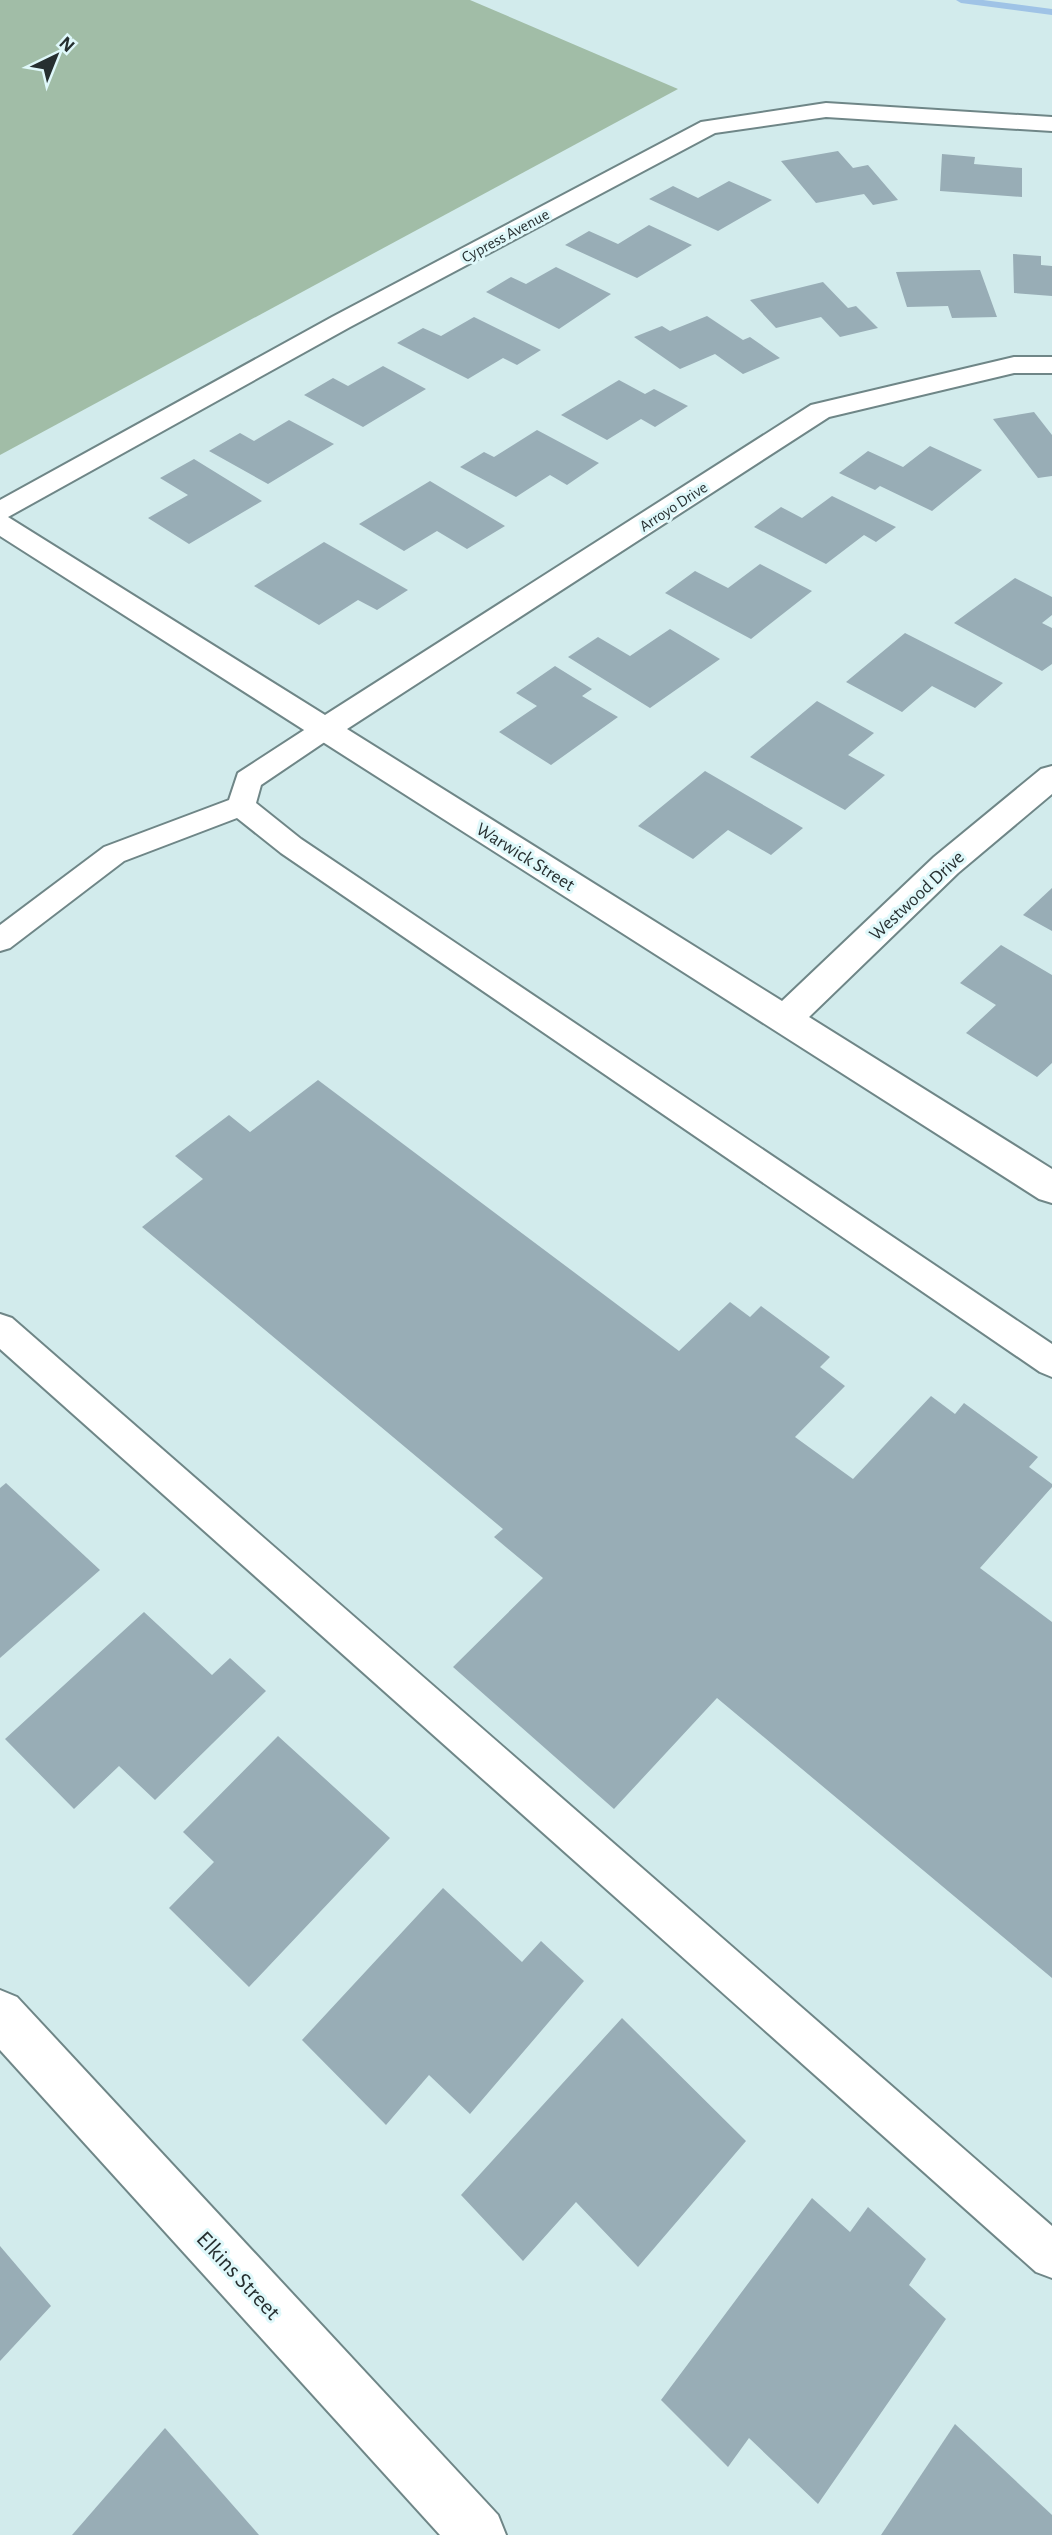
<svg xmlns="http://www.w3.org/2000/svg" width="1052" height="2535" viewBox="0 0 1052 2535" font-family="'Alegreya Sans',sans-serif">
<rect width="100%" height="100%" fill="#d2ebec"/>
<polygon fill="#a1bda7" points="0,0 470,0 678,89 0,455"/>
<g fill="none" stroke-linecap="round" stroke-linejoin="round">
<polygon fill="#9fc3e6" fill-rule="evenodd" points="956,0 983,0 1052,9 1052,15 961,3"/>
</g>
<g fill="#98adb6">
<polygon points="838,151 853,168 868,165 898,200 873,205 864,194 816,203 781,161"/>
<polygon points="942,154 975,157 974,164 1022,168 1022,197 940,191"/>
<polygon points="729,181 772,200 718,231 649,199 673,186 698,198"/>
<polygon points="649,225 692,245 637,278 565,245 589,231 618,244"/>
<polygon points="1013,254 1041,256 1041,265 1052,266 1052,296 1014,293"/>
<polygon points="556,267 611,294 559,329 486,292 511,277 526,284"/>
<polygon points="980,270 997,317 952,318 948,306 907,307 896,272"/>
<polygon points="823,282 848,308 856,306 878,328 840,337 821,317 776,328 750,300"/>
<polygon points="707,316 743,340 750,337 780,358 743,374 715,354 680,369 634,337 662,326 670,331"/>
<polygon points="474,317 541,350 517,365 503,358 468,379 397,343 423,328 441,336"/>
<polygon points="383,366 426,389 363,427 304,395 333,378 348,386"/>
<polygon points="619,380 645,394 654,389 688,406 655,427 641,419 607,440 561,415"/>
<polygon points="1034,412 1052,435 1052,476 1038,478 993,419"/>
<polygon points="289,420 334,444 268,484 209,451 240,433 254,441"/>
<polygon points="537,430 599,463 567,485 550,475 516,497 460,467 484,452 494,457"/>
<polygon points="930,446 982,470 932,511 880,486 875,490 839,473 868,451 903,467"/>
<polygon points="194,459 262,501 189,544 148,518 188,495 160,478"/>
<polygon points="430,481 505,526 467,549 437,531 404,551 359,524"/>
<polygon points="832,496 896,527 876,542 864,535 826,564 754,527 781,507 802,518"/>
<polygon points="324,542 408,590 377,610 358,600 319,625 254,586"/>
<polygon points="760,564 812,591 751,639 665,593 695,571 728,588"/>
<polygon points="1015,578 1052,597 1052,615 1042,623 1052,628 1052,664 1042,671 954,623"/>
<polygon points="670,629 720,659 650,708 568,657 598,637 630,656"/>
<polygon points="905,633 1003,683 975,708 932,686 902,712 846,682"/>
<polygon points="555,666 592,689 582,696 618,717 551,765 499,732 537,706 516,693"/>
<polygon points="817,701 874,733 848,755 885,775 845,810 750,757"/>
<polygon points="705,771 803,828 771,855 728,830 693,859 638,826"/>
<polygon points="1052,888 1052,931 1023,915"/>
<polygon points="1001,945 1052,975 1052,1063 1037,1077 966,1033 996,1005 960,983"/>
<polygon points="318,1080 679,1351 730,1302 750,1317 761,1306 830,1357 820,1367 845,1386 795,1437 853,1479 931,1396 955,1414 964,1403 1038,1457 1029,1467 1052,1484 1052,1487 980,1568 1052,1622 1052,1978 717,1698 614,1809 453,1667 543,1578 494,1537 503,1529 142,1227 203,1179 175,1156 229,1115 250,1132"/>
<polygon points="6,1483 100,1570 0,1658 0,1488"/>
<polygon points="144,1612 212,1675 230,1658 266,1691 155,1800 119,1766 74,1809 5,1739"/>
<polygon points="278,1736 390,1838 249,1987 169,1908 214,1862 183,1832"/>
<polygon points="443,1888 522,1962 541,1941 584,1981 470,2114 429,2075 386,2125 302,2040"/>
<polygon points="622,2018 746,2141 638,2267 576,2202 523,2261 461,2195"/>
<polygon points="812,2198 850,2232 868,2207 926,2259 909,2285 946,2319 818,2504 749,2438 728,2467 661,2400"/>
<polygon points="0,2246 51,2306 0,2361"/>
<polygon points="955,2424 1052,2515 1052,2535 881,2535"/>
<polygon points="165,2428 259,2535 72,2535"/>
</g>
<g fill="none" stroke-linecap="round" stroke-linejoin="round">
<defs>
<g id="lane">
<polygon points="325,720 335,723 338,729 335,735 261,785 256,803 301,839 1052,1344 1052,1377 1040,1372 281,853 237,818 124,861 10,948 0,951 0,925 104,847 229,800 238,773 315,723"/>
<polygon points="0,1314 12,1318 1052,2226 1052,2278 1036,2272 0,1349"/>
</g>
<g id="street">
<polygon points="826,103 1052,117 1052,131 826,117 715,133 350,327 8,517 325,715 811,405 1014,357 1052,357 1052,373 1014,373 829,417 347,729 782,1001 934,857 1041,769 1052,766 1052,794 958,873 809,1017 1052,1169 1052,1203 1039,1199 0,536 0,500 332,317 701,122"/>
<polygon points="0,1990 17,1997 498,2515 506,2535 440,2535 0,2050"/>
</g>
</defs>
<use href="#lane" stroke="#6f8687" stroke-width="4"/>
<use href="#street" stroke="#6f8687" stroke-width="4"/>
<use href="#lane" fill="#fff" fill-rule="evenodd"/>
<use href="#street" fill="#fff" fill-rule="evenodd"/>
</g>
<g text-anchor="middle" stroke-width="6" stroke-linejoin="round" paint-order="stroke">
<g font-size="16" fill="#262f30" stroke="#dff8fa">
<text transform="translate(505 235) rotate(-28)" y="6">Cypress Avenue</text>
<text transform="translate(673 506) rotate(-33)" y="6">Arroyo Drive</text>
</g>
<g font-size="19" fill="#262f30" stroke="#dff8fa">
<text transform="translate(526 856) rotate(32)" y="7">Warwick Street</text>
<text transform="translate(916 895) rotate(-43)" y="7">Westwood Drive</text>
</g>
<g font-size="23" fill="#262f30" stroke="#dff8fa">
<text transform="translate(239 2275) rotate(47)" y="8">Elkins Street</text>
</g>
</g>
<g transform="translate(56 56) rotate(43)" stroke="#dff8fa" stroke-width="5" paint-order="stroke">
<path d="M0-5L12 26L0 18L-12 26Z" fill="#262f30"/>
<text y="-10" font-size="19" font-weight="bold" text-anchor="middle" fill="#262f30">N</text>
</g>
</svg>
